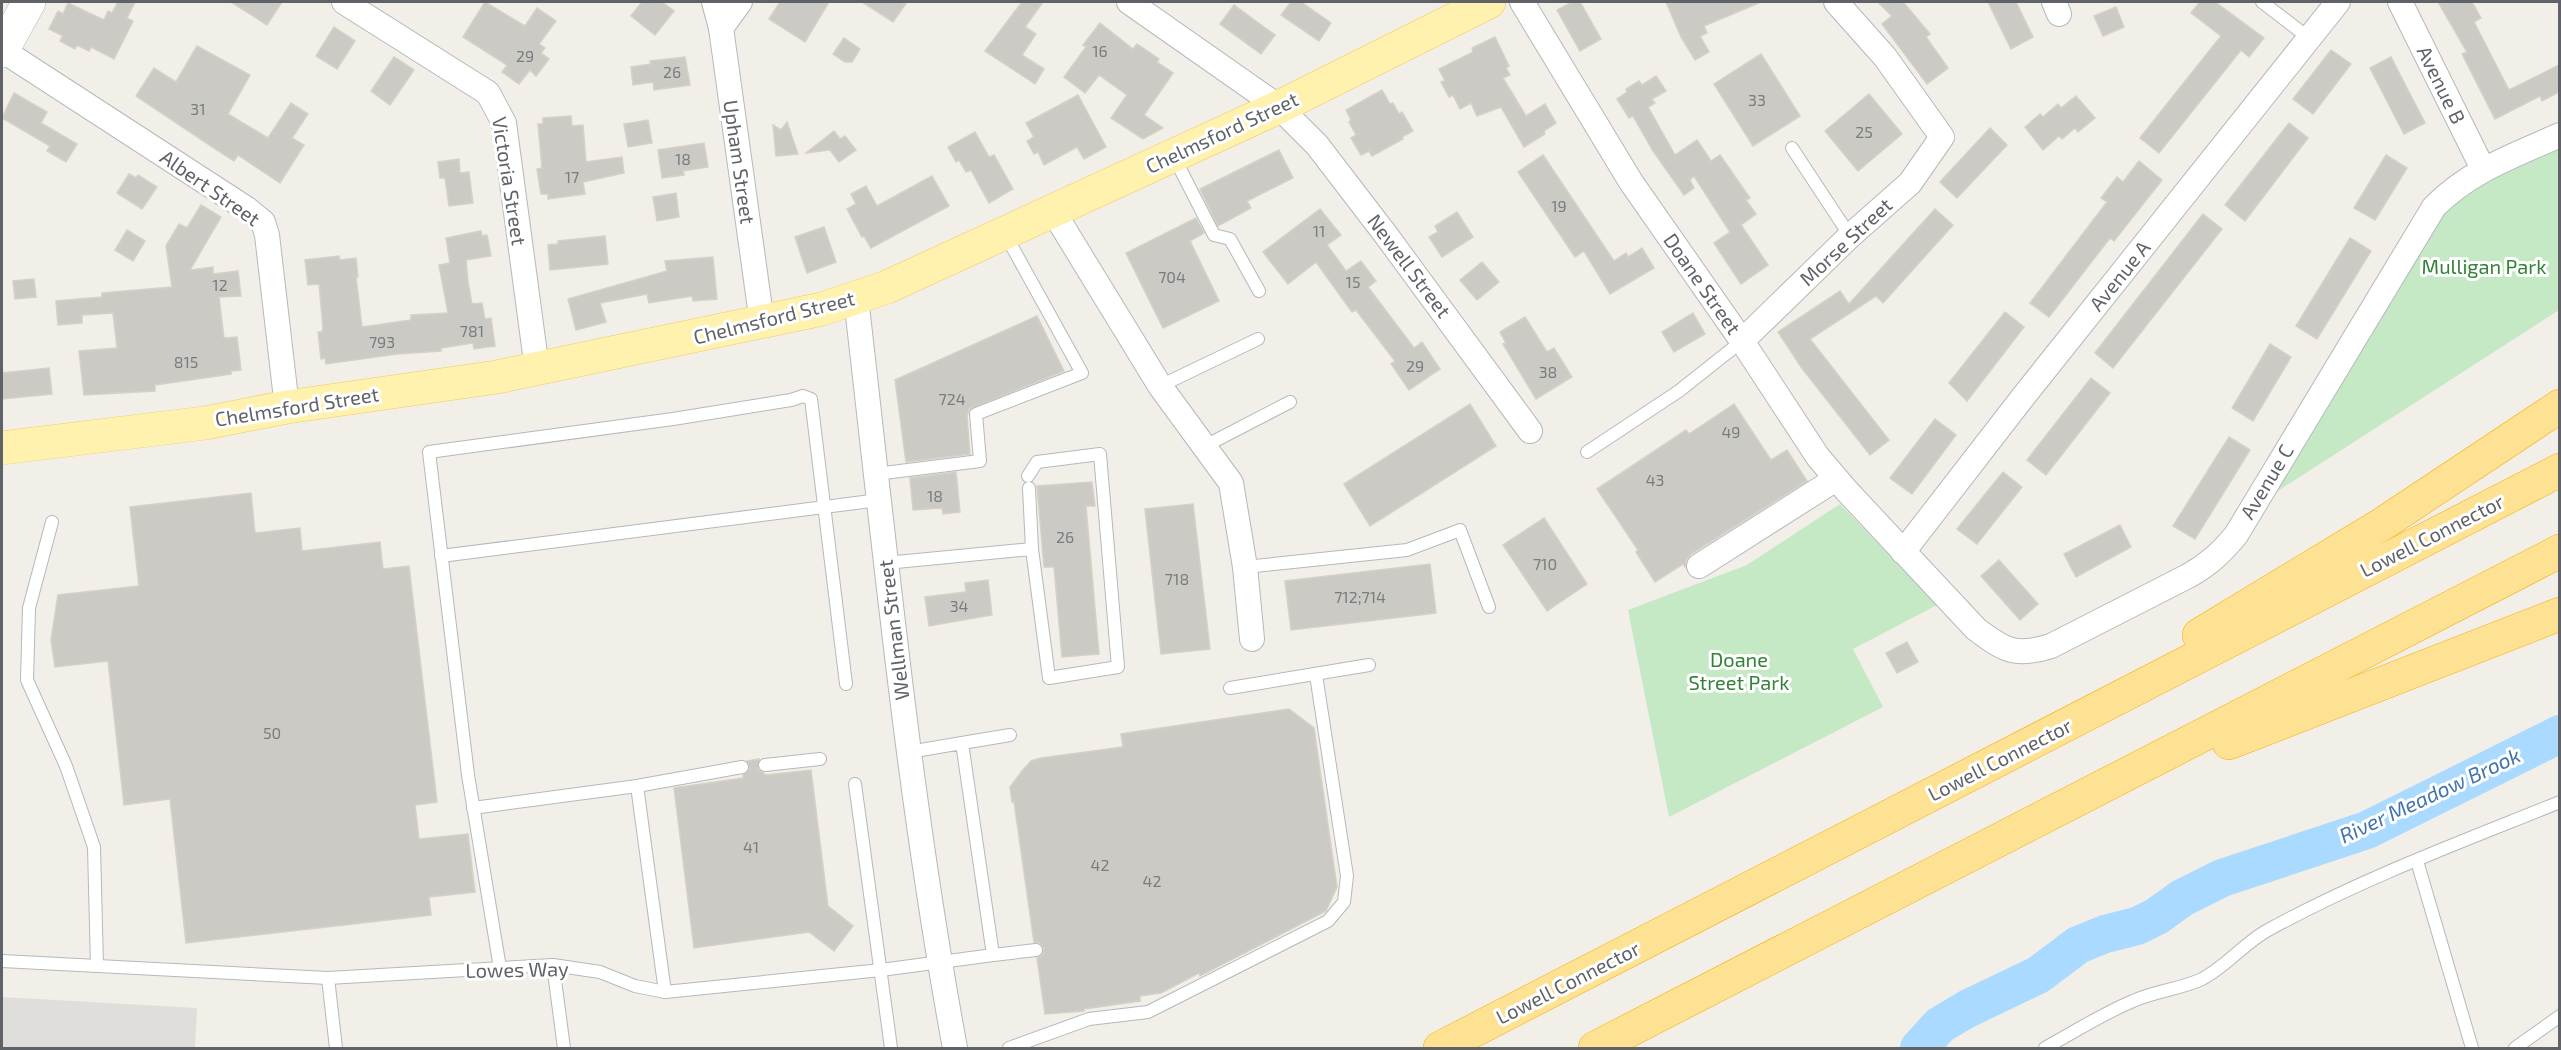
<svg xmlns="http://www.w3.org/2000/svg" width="2561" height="1050" viewBox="0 0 2561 1050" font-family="'Exo 2',sans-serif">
<rect width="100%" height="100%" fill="#f1efe8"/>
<polygon fill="#e0deda" points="2,997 197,1008 195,1048 2,1048"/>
<g fill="#c5e8c5">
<polygon points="2559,135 2559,310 2250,509 2434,207"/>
<polygon points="1840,504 1937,605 1853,649 1883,707 1669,817 1628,610 1747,565"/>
</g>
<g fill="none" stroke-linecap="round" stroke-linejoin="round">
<polyline stroke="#aadaff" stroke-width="38" points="1919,1048 1940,1025 1967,1009 2038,975 2078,945 2105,934 2137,926 2157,916 2182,898 2222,878 2367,830 2560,734"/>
</g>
<g fill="#cccac5" stroke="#d6d1c6" stroke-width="1.5">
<polygon points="118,2 135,2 127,18 133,21 114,59 91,47 89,51 77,45 75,49 60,41 63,36 49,29 58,11 63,14 68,3 104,20 108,11 112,13"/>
<polygon points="231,2 282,2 267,25"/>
<polygon points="485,2 525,26 537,8 556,21 539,44 545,48 541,53 549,59 536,76 530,70 519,84 502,72 507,65 463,37"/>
<polygon points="642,2 662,2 674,11 655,35 631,16"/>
<polygon points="780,2 829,2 805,42 769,19"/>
<polygon points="862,2 907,2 893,22"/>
<polygon points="1022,2 1043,2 1025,27 1036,34 1022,55 1044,69 1035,84 985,51"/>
<polygon points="1291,2 1301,2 1331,23 1319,41 1281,15"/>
<polygon points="1572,2 1580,2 1601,39 1580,51 1557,10"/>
<polygon points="1666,2 1761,2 1704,26 1707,33 1700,36 1709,52 1695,60 1681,37"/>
<polygon points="1878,2 1903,2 1930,34 1926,37 1948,68 1927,84 1882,24 1892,16"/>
<polygon points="1988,2 2016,2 2033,37 2011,49"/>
<polygon points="2200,2 2215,2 2264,38 2249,57 2241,50 2159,153 2140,138 2221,36 2191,13"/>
<polygon points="2438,2 2472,2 2481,18 2474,22 2509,90 2559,65 2559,92 2542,101 2540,96 2495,119 2462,54 2467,52"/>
<polygon points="1234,5 1275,35 1261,54 1220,24"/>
<polygon points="2116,7 2124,27 2103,36 2094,16"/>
<polygon points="1100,23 1133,49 1137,44 1159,59 1157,62 1173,73 1144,115 1163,128 1143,139 1111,118 1127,95 1099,75 1085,93 1064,77 1086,47 1083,45"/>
<polygon points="334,27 355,41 337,69 316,56"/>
<polygon points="1495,37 1509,66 1506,68 1510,75 1503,78 1526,116 1545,104 1556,123 1544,131 1545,134 1524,147 1501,107 1477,116 1471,103 1460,109 1453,95 1449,97 1441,82 1445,81 1439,69 1473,52 1472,48"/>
<polygon points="844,38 860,49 852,62 845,62 833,54"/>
<polygon points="197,46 250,75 228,114 268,138 291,103 308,114 292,138 304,145 280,183 238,155 234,161 217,150 136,96 154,68 176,82"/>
<polygon points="2331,50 2351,64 2313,114 2293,99"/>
<polygon points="1761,54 1800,116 1753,146 1714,84"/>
<polygon points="394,57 414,70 390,105 371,91"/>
<polygon points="685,57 690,85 654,90 653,82 633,85 631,67 651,64 650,61"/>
<polygon points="2391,57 2425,123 2404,134 2370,68"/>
<polygon points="1656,76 1666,91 1652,99 1655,103 1648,107 1675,155 1697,140 1711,161 1720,155 1750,198 1746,200 1756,214 1741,225 1768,265 1741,284 1714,243 1730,232 1694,176 1690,180 1694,188 1684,195 1653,151 1633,116 1629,118 1617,99 1627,92 1626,89 1639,81 1642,85"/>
<polygon points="1382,90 1390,104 1393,103 1399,114 1402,112 1413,131 1402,137 1403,139 1372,156 1369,151 1361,155 1351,138 1356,135 1349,122 1351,120 1346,110"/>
<polygon points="14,93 47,112 41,123 77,144 66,162 47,151 50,146 2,118"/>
<polygon points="1869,94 1902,134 1858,171 1825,131"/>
<polygon points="1078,95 1106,147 1084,159 1077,147 1044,165 1038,152 1034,154 1027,141 1034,137 1026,123"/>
<polygon points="2076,96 2095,118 2078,132 2075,128 2062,139 2059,136 2043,150 2025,127 2040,114 2043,117 2058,104 2061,108"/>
<polygon points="571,116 572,126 583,125 586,162 622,157 624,173 583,182 585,194 548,199 548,194 541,194 537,169 542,168 538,124 543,124 543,118"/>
<polygon points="648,120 652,143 628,147 624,124"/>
<polygon points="787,122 798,154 776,156 773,125 781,130"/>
<polygon points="2289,123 2308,138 2245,221 2225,205"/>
<polygon points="1990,128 2007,145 1957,198 1940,182"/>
<polygon points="834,131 840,139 845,136 856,150 839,162 830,150 806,153"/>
<polygon points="975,132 989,157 994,155 1013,189 989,203 971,170 966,172 959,160 956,162 948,147"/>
<polygon points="704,143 708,167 683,171 684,175 662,178 658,150"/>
<polygon points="1279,150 1293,178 1247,201 1251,208 1218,226 1200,189"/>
<polygon points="1543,155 1614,261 1626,253 1628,257 1642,248 1654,268 1610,294 1584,251 1575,257 1518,172"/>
<polygon points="2386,155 2407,168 2375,220 2354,208"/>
<polygon points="459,159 460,173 469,172 473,203 449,206 445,178 440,178 438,162"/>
<polygon points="2139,161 2162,180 2114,241 2110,238 2049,317 2030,303 2107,202 2101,198 2117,177 2123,182"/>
<polygon points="129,174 136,178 138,175 157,187 142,209 117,193"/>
<polygon points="932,176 949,206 871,248 864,236 862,237 847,209 856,204 851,194 866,186 877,206"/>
<polygon points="676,193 679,217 657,221 653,197"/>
<polygon points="201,205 221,217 190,270 213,267 213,274 238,271 241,296 219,297 224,338 237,337 241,370 231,371 231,374 155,385 155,391 84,395 79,351 117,348 113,313 82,315 82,323 58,325 56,301 102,297 102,293 172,287 166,246 179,224 187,228"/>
<polygon points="1320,209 1341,235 1327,245 1346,271 1361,261 1376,281 1368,287 1414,348 1422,342 1440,369 1409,390 1391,364 1395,361 1356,310 1352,312 1316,262 1288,284 1263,252"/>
<polygon points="1935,209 1953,225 1883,303 1876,296 1810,339 1889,440 1870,455 1801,367 1778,332 1840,291 1849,304"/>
<polygon points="1457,212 1473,237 1442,257 1429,237 1438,232 1435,226"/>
<polygon points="2203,214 2222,229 2113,368 2095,353"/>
<polygon points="1196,218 1204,233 1190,241 1219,301 1163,328 1126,253"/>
<polygon points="824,227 836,262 807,273 795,237"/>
<polygon points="127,230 145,241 133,261 115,250"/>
<polygon points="481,231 482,236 487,235 491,256 466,260 468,282 472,304 482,303 485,319 491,318 495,346 474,349 473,343 441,348 441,351 397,354 326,364 325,358 321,359 318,332 322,332 323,327 319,284 308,285 305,260 339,256 340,260 356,258 358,277 356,277 362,327 411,320 411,315 448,313 439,265 450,263 446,238"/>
<polygon points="605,236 608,264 550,270 548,245 558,244 558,241"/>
<polygon points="2350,238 2371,251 2317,339 2296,326"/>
<polygon points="713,257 717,299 693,301 692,296 649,303 647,294 600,303 606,322 576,330 568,299 667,271 665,261"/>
<polygon points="1482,262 1499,282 1477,300 1460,280"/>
<polygon points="34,279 36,297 15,299 13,281"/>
<polygon points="2005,312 2024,327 1967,401 1949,383"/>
<polygon points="1693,313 1705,334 1674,352 1662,332"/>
<polygon points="1037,316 1064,371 969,409 967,416 970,454 906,462 895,380"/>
<polygon points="1525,317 1547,352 1554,348 1572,377 1536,399 1503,344 1506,343 1500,332"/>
<polygon points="2270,344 2291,357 2253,421 2232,408"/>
<polygon points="49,368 52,394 2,399 2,373"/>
<polygon points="2091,378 2110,393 2046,475 2027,460"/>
<polygon points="1470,404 1496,446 1370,526 1344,484"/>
<polygon points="1734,404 1771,460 1787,450 1807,481 1691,554 1686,560 1685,567 1683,564 1655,582 1636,552 1638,550 1597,489 1686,430 1689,434"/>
<polygon points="1935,419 1956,435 1912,494 1890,478"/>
<polygon points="2229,437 2250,450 2195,539 2173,526"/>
<polygon points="956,472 960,512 943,514 942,508 913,510 910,478"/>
<polygon points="2003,472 2022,487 1977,544 1957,529"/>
<polygon points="1092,482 1095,506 1086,506 1099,654 1062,657 1054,567 1044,567 1037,486"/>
<polygon points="251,493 255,533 300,528 302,551 380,542 383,569 409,566 437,802 415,805 419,839 468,834 475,892 429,897 431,915 186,943 170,799 124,805 108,661 55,667 51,640 58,595 139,586 130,507"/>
<polygon points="1193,504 1210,649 1161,654 1145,509"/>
<polygon points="1544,518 1587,584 1547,611 1503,545"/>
<polygon points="2120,525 2131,547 2076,577 2064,554"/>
<polygon points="1999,560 2038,604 2020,620 1981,576"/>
<polygon points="1430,564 1436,613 1291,630 1285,581"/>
<polygon points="988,580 992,615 929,626 925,597 966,592 965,583"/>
<polygon points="1907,642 1918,662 1897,673 1886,653"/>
<polygon points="1289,709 1314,728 1337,887 1326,911 1200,976 1199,973 1161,993 1140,996 1140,1001 1084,1009 1084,1011 1045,1014 1037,958 1043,954 1044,948 1040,943 1034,942 1014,802 1012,802 1010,787 1022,771 1031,761 1041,758 1123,747 1121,734"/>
<polygon points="759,759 758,769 766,775 811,770 828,906 853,926 834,951 809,932 694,948 674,788 743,778 743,775 750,769 747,761"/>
</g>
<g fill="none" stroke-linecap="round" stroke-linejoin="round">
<defs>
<g id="service">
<polyline points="2262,2 2309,38"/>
<polyline points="1792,148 1850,236"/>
<polyline points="1174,157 1214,235 1230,239 1259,291"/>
<polyline points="1160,386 1258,339"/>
<polyline points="1205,446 1290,402"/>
<polyline points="1587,452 1679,391 1742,341"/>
<polyline points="876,474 980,461 976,414 1082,373 1005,234"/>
<polyline points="1029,488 1032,549"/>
<polyline points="52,522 29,608 27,680 66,766 94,847 97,966"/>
<polyline points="441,556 879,500"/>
<polyline points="886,563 1032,549 1049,678 1118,667 1100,454 1037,462 1028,476"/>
<polyline points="1245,567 1407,550 1460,530 1489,607"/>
<polyline points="1230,688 1369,665"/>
<polyline points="962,743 1010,735"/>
<polyline points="765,765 820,759"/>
<polyline points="855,784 891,1048"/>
<polyline points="637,786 665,992"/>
<polyline points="473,808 637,786 742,767"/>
<polyline points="2417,861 2472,1048"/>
<polyline points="993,955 1036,950"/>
<polyline points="2,961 328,978 553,965 600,972 635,986 665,992 881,970 993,955 962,743 909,752"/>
<polyline points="553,965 564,1048"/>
<polyline points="500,968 468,775 429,452 673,419 791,400 803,396 811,399 846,684"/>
<polyline points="328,978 336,1048"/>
<polyline points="1009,1048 1089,1019 1148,1012 1328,921 1344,902 1347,876 1316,675"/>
<path d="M2045,1048c29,-16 57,-34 88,-47 22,-10 48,-12 69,-22 25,-13 42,-36 66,-49 93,-51 193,-88 292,-128"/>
<polyline points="2515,1048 2560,1016"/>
</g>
<g id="minor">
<polyline points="344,2 488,93 504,123 537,369"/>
<polyline points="714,2 721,28 762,323"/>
<polyline points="1129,2 1279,107 1317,145 1386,235 1530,431"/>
<path d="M1522,2l109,180 111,159 76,116 28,33 130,139c29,22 40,28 75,17l137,-70c20,-11 33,-23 48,-41l198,-328c35,-36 81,-52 126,-72"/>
<polyline points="2054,2 2059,14"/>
<polyline points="2400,2 2483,169"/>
<polyline points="721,28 740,2"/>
<polyline points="2,50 247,209 263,222 267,235 287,407"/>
<polyline points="1053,211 1160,386 1231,483 1245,567 1252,639"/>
<path d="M856,298c29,251 53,502 99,750"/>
<polyline points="1742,341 1850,236 1910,183 1942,137 1885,57 1836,2"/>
<polyline points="1903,552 2023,397 2338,2"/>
<polyline points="1699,566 1836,479"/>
</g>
<polyline id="secondary" points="2,51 29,2"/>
<polyline id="primary" points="2,448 205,423 287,407 497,377 822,309 887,287 1279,107 1489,2"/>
<g id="motorway">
<polyline points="2199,635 2384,523 2560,406"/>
<polyline points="2229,743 2560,614"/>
<polyline points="1440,1048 2560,470"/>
<polyline points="1595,1048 2560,551"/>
</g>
</defs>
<use href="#service" stroke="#b5b8bc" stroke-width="14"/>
<use href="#minor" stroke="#b5b8bc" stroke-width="26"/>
<use href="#secondary" stroke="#b6babf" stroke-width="34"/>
<use href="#primary" stroke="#f2c960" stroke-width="34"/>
<use href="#motorway" stroke="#f9ab00" stroke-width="34"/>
<use href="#service" stroke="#fff" stroke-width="12"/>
<use href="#minor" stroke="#fff" stroke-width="24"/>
<use href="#secondary" stroke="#fff" stroke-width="33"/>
<use href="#primary" stroke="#fff2af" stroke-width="33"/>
<use href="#motorway" stroke="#fde293" stroke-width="33"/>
</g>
<g text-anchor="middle" stroke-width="6" stroke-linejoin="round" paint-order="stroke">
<g font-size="16" fill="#7a7d7f">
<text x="1100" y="57">16</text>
<text x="525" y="62">29</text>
<text x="672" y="78">26</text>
<text x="1757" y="106">33</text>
<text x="198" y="115">31</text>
<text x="1864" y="138">25</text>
<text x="683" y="165">18</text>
<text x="572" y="183">17</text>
<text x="1559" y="212">19</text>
<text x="1319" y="237">11</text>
<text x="1172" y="283">704</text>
<text x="1353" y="288">15</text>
<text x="220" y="291">12</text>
<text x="472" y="337">781</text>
<text x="382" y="348">793</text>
<text x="186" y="368">815</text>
<text x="1415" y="372">29</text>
<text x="1548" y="378">38</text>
<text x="952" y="405">724</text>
<text x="1731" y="438">49</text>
<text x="1655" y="486">43</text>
<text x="935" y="502">18</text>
<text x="1065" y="543">26</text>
<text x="1545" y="570">710</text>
<text x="1177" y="585">718</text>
<text x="1360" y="603">712;714</text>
<text x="959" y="612">34</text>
<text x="272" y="739">50</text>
<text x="751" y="853">41</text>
<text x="1100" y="871">42</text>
<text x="1152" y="887">42</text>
</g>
<g font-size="20" fill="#5f6368" stroke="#fff">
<text transform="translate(2441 85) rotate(64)" y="7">Avenue B</text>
<text transform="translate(1222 133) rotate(-25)" y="7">Chelmsford Street</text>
<text transform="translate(739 162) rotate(82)" y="7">Upham Street</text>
<text transform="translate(509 181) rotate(81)" y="7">Victoria Street</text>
<text transform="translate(210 188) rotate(35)" y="7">Albert Street</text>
<text transform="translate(1846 242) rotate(-43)" y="7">Morse Street</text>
<text transform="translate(1409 266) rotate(53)" y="7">Newell Street</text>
<text transform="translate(2120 276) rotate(-51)" y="7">Avenue A</text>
<text transform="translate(1702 284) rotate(55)" y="7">Doane Street</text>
<text transform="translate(774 318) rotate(-14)" y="7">Chelmsford Street</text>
<text transform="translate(297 407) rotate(-9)" y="7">Chelmsford Street</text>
<text transform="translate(2267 482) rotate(-59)" y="7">Avenue C</text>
<text transform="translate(2432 536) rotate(-27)" y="7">Lowell Connector</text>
<text transform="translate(894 630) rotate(-97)" y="7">Wellman Street</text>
<text transform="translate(2000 760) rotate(-27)" y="7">Lowell Connector</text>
<text transform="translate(517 970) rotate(-1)" y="7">Lowes Way</text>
<text transform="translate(1568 983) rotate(-27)" y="7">Lowell Connector</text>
</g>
<g font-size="20" fill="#348238" stroke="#fff">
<text x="2484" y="274">Mulligan Park</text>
<text x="1739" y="667">Doane<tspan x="1739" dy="23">Street Park</tspan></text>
</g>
<g font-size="21" font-style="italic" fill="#4174aa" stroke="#fff">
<text transform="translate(2430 796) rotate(-25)" y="7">River Meadow Brook</text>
</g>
</g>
<rect width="2561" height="1050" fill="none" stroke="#5f6368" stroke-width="6"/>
</svg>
